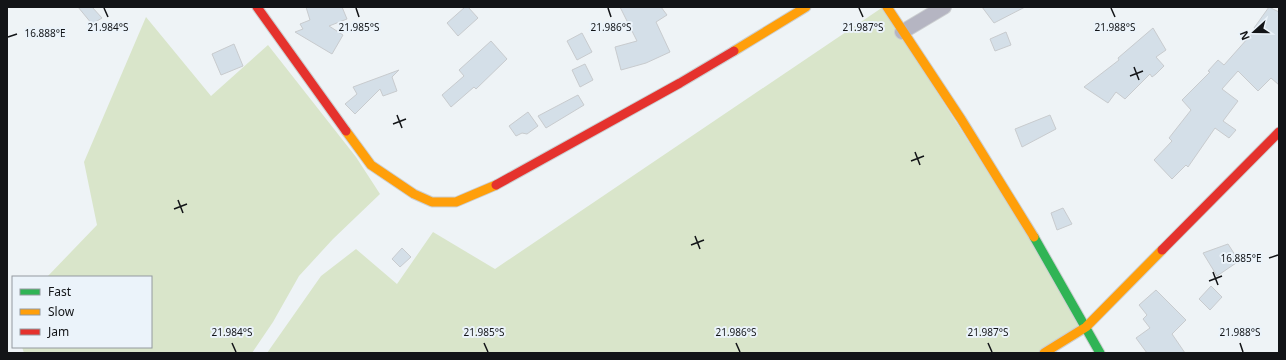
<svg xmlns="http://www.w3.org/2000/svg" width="1286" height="360" viewBox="0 0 1286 360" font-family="'Noto Sans',sans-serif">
<rect width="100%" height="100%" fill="#eef3f6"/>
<g fill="#d9e5ca">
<polygon points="883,7 1086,327 1044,353 267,353 321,276 356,249 397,284 433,232 495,269"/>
<polygon points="146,17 211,96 268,45 356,157 380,194 333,239 299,276 273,322 252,353 24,353 22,347 151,347 151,277 47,277 97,225 84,162"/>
</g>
<g fill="#d4dfe8" stroke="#c8cbce">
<polygon points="78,7 92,7 102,18 92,24"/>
<polygon points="306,7 342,7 347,19 329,26 343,35 332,54 295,32 303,29 300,24 310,20"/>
<polygon points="465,7 468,7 478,18 458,36 447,23"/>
<polygon points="620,7 661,7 667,15 656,22 670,52 646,63 621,70 615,47 637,41"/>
<polygon points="982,7 1025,7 994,23"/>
<polygon points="1269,7 1279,12 1279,85 1271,78 1258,91 1238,71 1222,89 1238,101 1223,121 1236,130 1229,138 1215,128 1188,167 1186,165 1172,179 1154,160 1172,141 1169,138 1191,110 1182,100 1210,72 1208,71 1218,60 1224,65 1256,29 1254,28"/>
<polygon points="1153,28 1166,50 1156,57 1164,66 1156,74 1152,77 1150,74 1125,99 1116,92 1108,103 1084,87 1119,60 1118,58"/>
<polygon points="1006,32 1011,45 995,51 990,39"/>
<polygon points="582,33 592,52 577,60 567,41"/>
<polygon points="491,41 507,59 476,89 474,87 451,107 442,95 464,76 459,70"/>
<polygon points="234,44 243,66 221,75 212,54"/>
<polygon points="585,64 593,80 580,87 572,70"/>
<polygon points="399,70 392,77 397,91 383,96 380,89 355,114 345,104 357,94 353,87"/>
<polygon points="578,95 584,105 546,128 538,116"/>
<polygon points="528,112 538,126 527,134 522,133 516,136 509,126"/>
<polygon points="1050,115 1056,129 1022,147 1015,129"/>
<polygon points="1063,208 1072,224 1057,230 1051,213"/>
<polygon points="1228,244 1239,261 1217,276 1203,253"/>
<polygon points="402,248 411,257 400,267 392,259"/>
<polygon points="1211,286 1222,297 1210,310 1199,299"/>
<polygon points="1156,290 1186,320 1172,334 1185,353 1147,353 1136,338 1150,328 1143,319 1147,315 1139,305"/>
</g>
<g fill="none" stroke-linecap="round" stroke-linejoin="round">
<defs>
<polyline id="street" points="902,32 944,7"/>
<polyline id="fast" points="1034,237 1100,353"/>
<g id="slow">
<polyline points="887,7 961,119 1034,237"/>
<polyline points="734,51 806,7"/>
<polyline points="346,131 371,165 414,194 432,202 456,202 496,185"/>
<polyline points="1044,353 1086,327 1162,250"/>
</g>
<g id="jam">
<polyline points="257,7 346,131"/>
<polyline points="496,185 680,83 734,51"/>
<polyline points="1162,250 1279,132"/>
</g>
</defs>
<use href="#street" stroke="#cccfd1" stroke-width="16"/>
<use href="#fast" stroke="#cccfd1" stroke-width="11"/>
<use href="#slow" stroke="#cccfd1" stroke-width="11"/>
<use href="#jam" stroke="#cccfd1" stroke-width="11"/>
<use href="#street" stroke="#b5b5c2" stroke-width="14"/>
<use href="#fast" stroke="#30b455" stroke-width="9"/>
<use href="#slow" stroke="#ff9f0a" stroke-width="9"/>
<use href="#jam" stroke="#e5322d" stroke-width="9"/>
</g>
<path fill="none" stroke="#121417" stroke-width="1.5" d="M104,8l4,9M356,8l3,9M608,8l3,9M859,8l4,9M1111,8l4,9M8,37l9,-3M1134,67l5,13M1130,76l13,-5M397,115l5,13M393,124l13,-5M915,152l5,13M911,161l13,-5M178,200l5,13M174,209l13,-5M695,236l5,13M691,245l13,-5M1269,258l9,-3M1213,272l5,13M1209,281l13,-5M232,343l4,9M484,343l4,9M736,343l4,9M988,343l4,9M1240,343l3,9"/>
<g font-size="10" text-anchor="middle" fill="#121417" stroke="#ebf3fa" stroke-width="4" stroke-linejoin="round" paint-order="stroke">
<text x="1115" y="31">21.988°S</text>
<text x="108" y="31">21.984°S</text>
<text x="359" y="31">21.985°S</text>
<text x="611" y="31">21.986°S</text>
<text x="863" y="31">21.987°S</text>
<text x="45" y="37">16.888°E</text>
<text x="1241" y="262">16.885°E</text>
<text x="232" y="336">21.984°S</text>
<text x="484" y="336">21.985°S</text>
<text x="736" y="336">21.986°S</text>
<text x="988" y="336">21.987°S</text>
<text x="1240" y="336">21.988°S</text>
</g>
<rect width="1286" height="360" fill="none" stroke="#121417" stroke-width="16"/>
<rect x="12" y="276" width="140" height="72" fill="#ebf3fa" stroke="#949a9f"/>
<rect x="20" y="289" width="20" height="6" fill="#30b455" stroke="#949a9f"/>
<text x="48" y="296" font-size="12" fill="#121417">Fast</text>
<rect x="20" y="309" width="20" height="6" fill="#ff9f0a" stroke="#949a9f"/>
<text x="48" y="316" font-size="12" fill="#121417">Slow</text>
<rect x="20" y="329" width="20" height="6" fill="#e5322d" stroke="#949a9f"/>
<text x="48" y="336" font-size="12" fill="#121417">Jam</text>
<g transform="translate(1254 32) rotate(249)" stroke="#ebf3fa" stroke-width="3" paint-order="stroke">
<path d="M0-3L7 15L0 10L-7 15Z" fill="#121417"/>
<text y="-6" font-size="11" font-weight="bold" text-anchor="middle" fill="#121417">N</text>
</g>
</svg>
